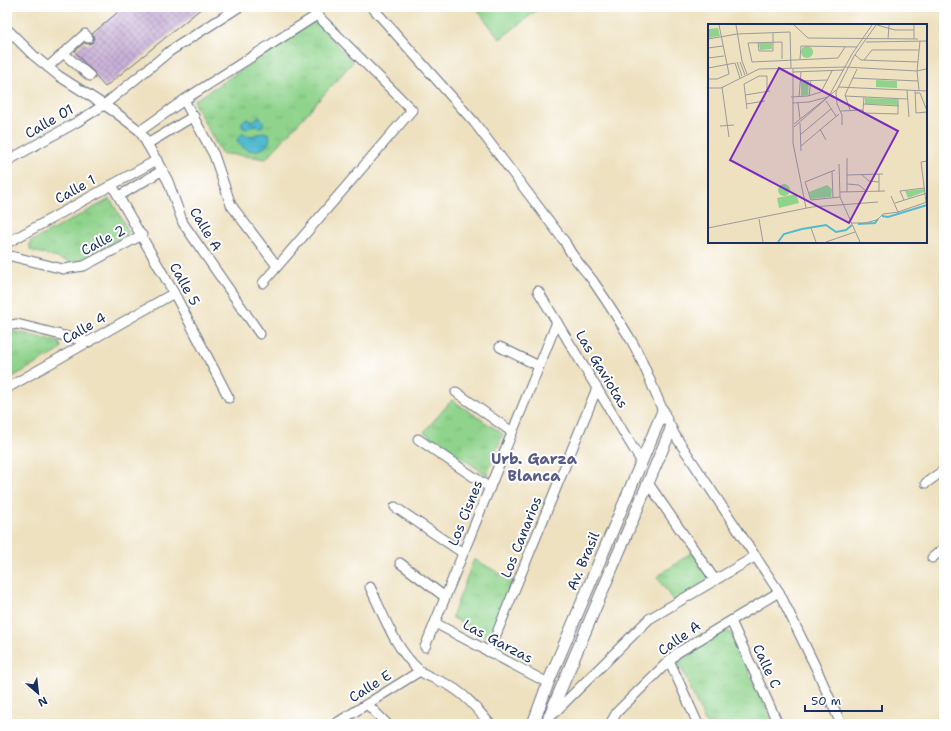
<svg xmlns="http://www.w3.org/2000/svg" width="951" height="731" viewBox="0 0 951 731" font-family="'Shantell Sans',sans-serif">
<defs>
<pattern id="park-tufts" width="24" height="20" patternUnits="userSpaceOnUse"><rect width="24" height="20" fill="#8fd38c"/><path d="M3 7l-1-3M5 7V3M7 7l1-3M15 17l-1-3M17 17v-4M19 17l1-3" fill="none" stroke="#7bb57b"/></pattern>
<pattern id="water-ripples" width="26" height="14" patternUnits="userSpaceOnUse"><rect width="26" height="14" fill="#52bacf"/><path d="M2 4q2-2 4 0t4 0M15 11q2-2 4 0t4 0" fill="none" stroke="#4398ab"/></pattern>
<pattern id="building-cross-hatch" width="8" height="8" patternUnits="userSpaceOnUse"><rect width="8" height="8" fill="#c9b0d7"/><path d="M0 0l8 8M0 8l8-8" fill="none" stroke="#a290b2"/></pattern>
</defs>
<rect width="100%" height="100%" fill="#fff"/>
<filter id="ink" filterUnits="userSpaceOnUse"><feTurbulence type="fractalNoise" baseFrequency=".025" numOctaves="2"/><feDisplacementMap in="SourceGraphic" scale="8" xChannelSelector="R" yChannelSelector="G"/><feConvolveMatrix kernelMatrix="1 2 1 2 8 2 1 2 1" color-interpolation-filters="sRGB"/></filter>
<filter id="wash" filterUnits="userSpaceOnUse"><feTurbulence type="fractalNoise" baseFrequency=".012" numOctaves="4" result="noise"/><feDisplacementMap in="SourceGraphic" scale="16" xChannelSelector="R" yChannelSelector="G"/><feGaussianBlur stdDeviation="0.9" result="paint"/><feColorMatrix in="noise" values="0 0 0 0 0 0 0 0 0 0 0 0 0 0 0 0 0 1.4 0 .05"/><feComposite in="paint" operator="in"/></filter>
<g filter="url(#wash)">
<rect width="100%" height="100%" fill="#eee1c0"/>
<g fill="url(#park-tufts)" stroke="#558175">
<polygon points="315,21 353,62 266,159 238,155 222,154 195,105 194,101"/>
<polygon points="110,199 129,231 127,235 79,261 71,262 30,250 30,242"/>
<polygon points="11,332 18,332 59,342 61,347 59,351 7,380 7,335"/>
<polygon points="452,400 503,434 487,475 424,432"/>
<polygon points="692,552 711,578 674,602 657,577"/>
<polygon points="474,559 513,581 490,639 452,617"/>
<polygon points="725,631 731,633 770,717 771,720 769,724 706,724 678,660"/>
</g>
<polygon fill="#8fd38c" stroke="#558175" points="475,7 541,7 500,39"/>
<g fill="url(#water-ripples)" stroke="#367496">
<path d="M258,117h2l3,4v5l-3,1 -7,-2 -7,4 -4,-2v-5c4,-5 6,-2 11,-1z"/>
<path d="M264,132l5,2c5,18 -26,24 -32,5l5,-5 10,2z"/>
</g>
<g id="blocks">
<polygon fill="url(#building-cross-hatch)" points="124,7 203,7 105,87 96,77 94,72 86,65 75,51 84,43 88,44 92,43 94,38 92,34"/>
</g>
</g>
<g filter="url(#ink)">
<use href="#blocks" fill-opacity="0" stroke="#656d80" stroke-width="1"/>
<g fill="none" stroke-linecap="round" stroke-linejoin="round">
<defs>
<g id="minor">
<path d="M372,7l102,115 91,120c7,16 18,25 28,39 13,19 26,39 38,59 18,31 27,66 45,97l103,155 38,78 24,54"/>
<polyline points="7,29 33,55 59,76 115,112 140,131 168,181 183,223 260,334"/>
<polyline points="63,53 90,76"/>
<polyline points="48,67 85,34 88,38"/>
<polyline points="184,100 214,155 231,205 277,266"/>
<polyline points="140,131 184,100 317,15 412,110 263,283"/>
<polyline points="147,144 194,116"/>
<polyline points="7,161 77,122 104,105 170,51 239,7"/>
<polyline points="112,185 174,293 229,398"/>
<polyline points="119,196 163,170"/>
<polyline points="7,243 157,160"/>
<polyline points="7,255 63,269 84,266 142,235"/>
<polyline points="538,291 641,461"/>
<polyline points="7,326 17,324 89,342"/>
<polyline points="500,347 539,366"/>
<polyline points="7,388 174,293"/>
<polyline points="456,392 512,432"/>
<polyline points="418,439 490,488"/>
<polyline points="648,483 715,580"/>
<polyline points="926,483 944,470"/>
<polyline points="395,507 463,553"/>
<polyline points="932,558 944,548"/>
<polyline points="400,563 445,597"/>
<path d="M370,587c14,29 25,62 50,84 9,7 20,9 30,15 16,9 28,24 40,38"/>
<polyline points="731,621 778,724"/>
<polyline points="435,623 548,683"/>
<polyline points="425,647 557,322"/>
<polyline points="489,652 597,388"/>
<polyline points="669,660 698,724"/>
<polyline points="367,704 387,724"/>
<polyline points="550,717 649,619 756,556"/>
<polyline points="335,724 420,671"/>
<polyline points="610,724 617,712 677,653 779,592"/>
</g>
<g id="tertiary">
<polyline points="533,724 548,683 663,411"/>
<polyline points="546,724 671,429"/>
</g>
</defs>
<use href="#minor" stroke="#656d80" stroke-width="11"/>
<use href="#tertiary" stroke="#656d80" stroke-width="13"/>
<use href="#minor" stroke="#fff" stroke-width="9"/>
<use href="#tertiary" stroke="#fff" stroke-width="11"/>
</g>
</g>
<g text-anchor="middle" stroke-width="4" stroke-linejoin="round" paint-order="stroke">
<g font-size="14" fill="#1b2f5e" stroke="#fff">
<text transform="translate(49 121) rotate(-30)" y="5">Calle 01</text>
<text transform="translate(75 189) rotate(-29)" y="5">Calle 1</text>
<text transform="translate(206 229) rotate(59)" y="5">Calle A</text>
<text transform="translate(103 240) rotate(-28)" y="5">Calle 2</text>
<text transform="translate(185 284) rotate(61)" y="5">Calle 5</text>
<text transform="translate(84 328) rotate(-30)" y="5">Calle 4</text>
<text transform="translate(602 369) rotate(59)" y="5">Las Gaviotas</text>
<text transform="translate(465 513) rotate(-68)" y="5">Los Cisnes</text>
<text transform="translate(521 537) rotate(-68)" y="5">Los Canarios</text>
<text transform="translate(583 561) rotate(-67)" y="5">Av. Brasil</text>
<text transform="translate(679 638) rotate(-35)" y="5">Calle A</text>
<text transform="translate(498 641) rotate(28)" y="5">Las Garzas</text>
<text transform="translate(767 666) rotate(65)" y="5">Calle C</text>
<text transform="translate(370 686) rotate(-32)" y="5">Calle E</text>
</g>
<g font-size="15" font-weight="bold" fill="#585c88" stroke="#fff">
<text x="534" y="464">Urb. Garza<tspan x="534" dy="17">Blanca</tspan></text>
</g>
</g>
<g transform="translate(708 24)">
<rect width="219" height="219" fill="#eee1c0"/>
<path d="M10,4l2,8 -12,2v-9zM51,19h13v6l-12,1zM93 28a6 6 0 1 1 12 0a6 6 0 1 1-12 0ZM168,56l21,1v7l-21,-1zM101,57l-1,14 -7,1v-14zM157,74l32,1 1,6 -33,-1zM119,161l5,4 -1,8 -20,2 -2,-7zM216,165v3l-16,6 -3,-7z" fill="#8fd38c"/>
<path d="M70 166a6 6 0 1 1 12 0a6 6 0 1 1-12 0ZM88,170l3,9 -20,5 -2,-10z" fill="#8fd38c"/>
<path fill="none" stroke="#52bacf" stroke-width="2" d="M174,192l6,1 39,-12M150,200l17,-1 3,-4M70,218l6,-8 18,-5 24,-4 10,7 10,-2 6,-5"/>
<path fill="none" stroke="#9a9a99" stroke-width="1" d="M28,1l6,36 5,13M86,1l14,13 110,1M169,1l18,5h19M82,8l1,36M0,15l29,-5 53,-2M180,15l1,-14M206,15v-14M50,18l1,9h14v-18M158,18l61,-1M0,24l15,-2M147,31l6,5 57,2M0,34l16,-2M74,35v-17l-34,1 4,19 86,-4 7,-11M92,35l1,-13 56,1M156,36l8,-10h47M29,38l5,14M32,38l5,13M27,39l5,15M0,44l27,-5M85,45v74l13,65M85,48l51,-2M144,54l66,3M0,55h9l12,-5 -10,-49M92,57l28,-1M14,63l7,50M130,63l89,4M0,64h13l38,-19 86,-2 72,4 9,-2M199,66l2,27M207,66l1,23 11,-1M211,66l-2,-19 3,-30M207,69h5l7,18M37,71l25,-4M101,72l2,-16M137,72l62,3M83,73l17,-1 13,-4 11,-21M91,73l2,-25M118,77l10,15M84,79l17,-1 19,-5M90,79l2,16M38,80l19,-3M155,80l36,2M39,85l-3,-25 15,-8h8v16M142,86l-5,-15 12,-26M155,86l1,3 34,1v-15M155,86l1,-13M133,87l22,-1M92,99l1,28M86,100l35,-28 23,-42 20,-29M134,101v-10l-5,-11 -1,-12 18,-36 22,-31M12,102l14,-1M86,103l42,-37M112,105l6,11M92,111l31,-26M93,122l38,-32M139,134v34M131,140l1,33 20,45M127,146l-30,12 6,18 29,-3M124,147l1,27M153,150l8,7 10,1M171,150v18M139,151l36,-1M139,160l12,1 8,7M132,168l45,-1M183,172l7,16 29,-10M196,176l-4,-9 24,-3M218,178l-5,-40 6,-1M187,179l32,-10M51,195l4,23M143,199h14l12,-3 6,-6 16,-2M0,204l104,-21 66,-5M103,204l5,14M118,218l29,-10"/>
<path fill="#7b2cbf" fill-opacity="0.15" stroke="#7b2cbf" stroke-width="2" d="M71,44l119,63 -49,92 -119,-63z"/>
<rect width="219" height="219" fill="none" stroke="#1b2f5e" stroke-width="2"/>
</g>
<rect width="951" height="731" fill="none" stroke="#fff" stroke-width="24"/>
<g transform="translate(38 693) rotate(152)" stroke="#ffffff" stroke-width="3" paint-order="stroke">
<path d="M0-3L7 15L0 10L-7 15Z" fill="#1b2f5e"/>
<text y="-6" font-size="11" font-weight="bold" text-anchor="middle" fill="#1b2f5e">N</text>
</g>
<path d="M805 705v6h77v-6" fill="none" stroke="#1b2f5e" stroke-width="2"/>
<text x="811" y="705" font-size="12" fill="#1b2f5e" stroke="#ffffff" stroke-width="3" paint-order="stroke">50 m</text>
</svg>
